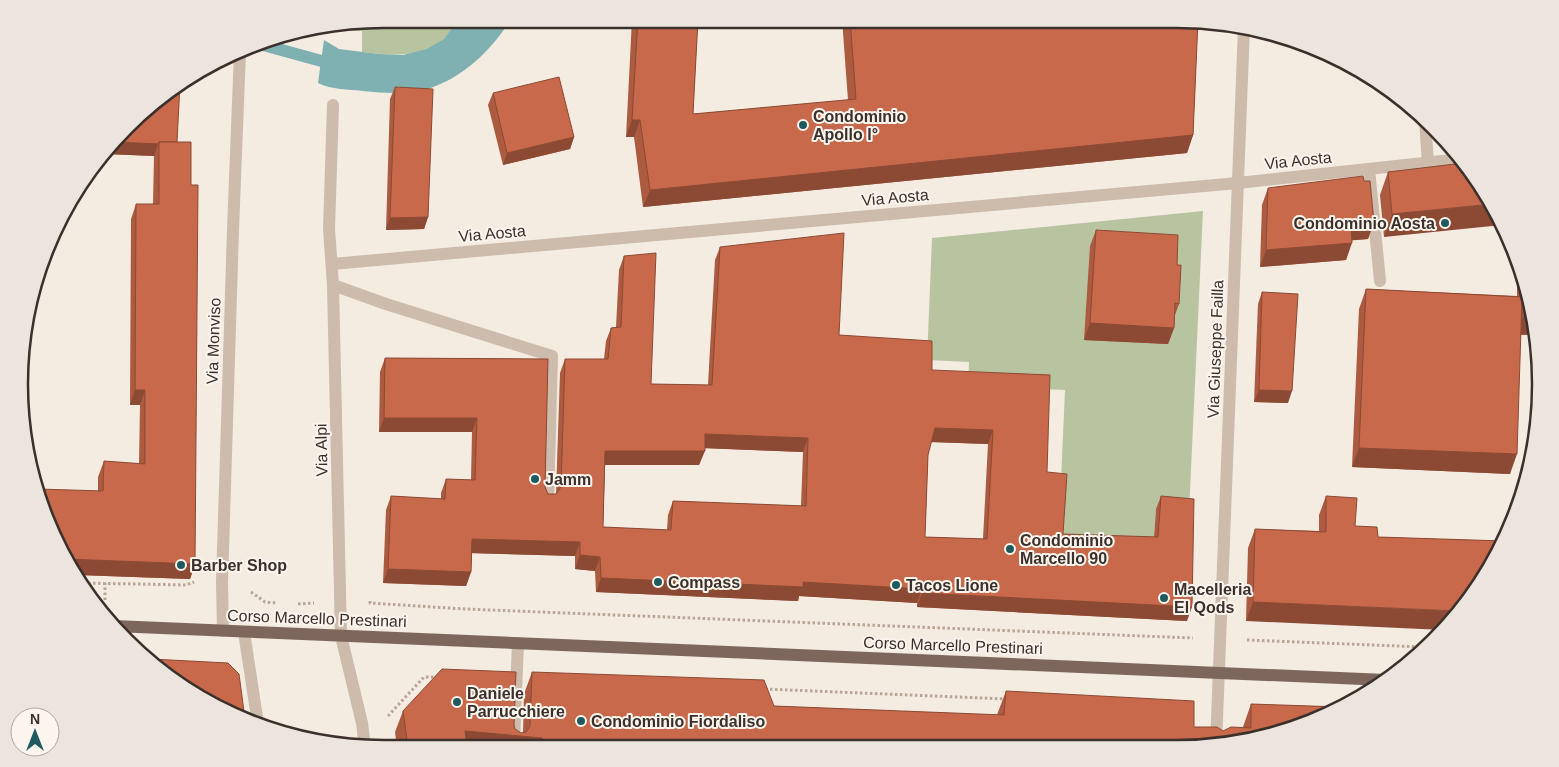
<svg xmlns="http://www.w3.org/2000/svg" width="1559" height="767" viewBox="0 0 1559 767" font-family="Helvetica,sans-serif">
<rect width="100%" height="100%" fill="#f4ebe1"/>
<g fill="#b8c4a0">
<path d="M384,19h75c-5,6 -9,14 -14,19 -21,21 -57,17 -83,14v-21h-25l1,-5z"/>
<polygon points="1203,211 1189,513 1156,510 1152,565 1058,548 1065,390 968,386 969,362 927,360 932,238"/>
</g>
<path fill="#7fb0b2" d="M459,19h52c-20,32 -47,58 -83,70 -20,6 -45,4 -65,2 -15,-2 -31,-1 -45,-8l6,-43 15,9 40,5 24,1 24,-6 17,-10z"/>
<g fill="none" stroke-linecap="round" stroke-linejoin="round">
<polyline stroke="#7fb0b2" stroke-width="12" points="256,43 336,65"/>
<g stroke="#b9a596" stroke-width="3" stroke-dasharray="2.5 2.5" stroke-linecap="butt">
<polyline points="83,583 186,585 194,582"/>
<polyline points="251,592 265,602 277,603"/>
<polyline points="105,600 105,583"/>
<polyline points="370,601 370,603 465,609 1193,638"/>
<polyline points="298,604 314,603"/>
<polyline points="1247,640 1423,647"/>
<polyline points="765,689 1006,699"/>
<polyline points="388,716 424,677 437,677"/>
</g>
<g stroke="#cdbbac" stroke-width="12">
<polyline points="333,105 329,229 333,285 341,636 362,723 365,747"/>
<polyline points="1425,120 1428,163"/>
<polyline points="1369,169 1380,281"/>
<polyline points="332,264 1238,183 1461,159"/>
<polyline points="333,285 386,304 552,356 548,501"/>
<polyline points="223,631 222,583 233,230 240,52"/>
<polyline points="244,632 258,724"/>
<polyline points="514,743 518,643"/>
<polyline points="1216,745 1244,27"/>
</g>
<polyline stroke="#7d675c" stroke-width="12" points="114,626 1386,680"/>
</g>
<g fill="#ac5a40" fill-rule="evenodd">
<polygon points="632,19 698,19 693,114 848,100 842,19 1198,20 1193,135 1187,153 643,207 634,137 626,137"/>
<polygon points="395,87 428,217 424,229 386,230 390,99"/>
<polygon points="493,93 574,137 570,149 503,165 488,105"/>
<polygon points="161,94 177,142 195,564 190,579 78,575 56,545 98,491 98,477 104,461 139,464 140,405 130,405 131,219 136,204 153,204 154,156 106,154"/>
<polygon points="1464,163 1384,237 1380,195 1388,172"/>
<polygon points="1268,188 1374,222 1368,239 1352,240 1346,260 1260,267 1262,205"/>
<polygon points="1096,230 1177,265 1179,304 1175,315 1174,328 1168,344 1084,340 1090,246"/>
<path d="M720,247l119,88 93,35 115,102 16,62 91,3 2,-28 5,-13 26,125 -270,-14v-4l-118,-7 -1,5 -202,-9 -1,-21 -20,-2v-13l-103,-3 -1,19 -5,14 -83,-3 3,-73 5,-14 50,3v-6l5,-14 25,1 1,-48h-93l1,-60 5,-14 163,1 -3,128 3,7h8l4,-121 5,-14h39l2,-18 5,-13 5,-1 3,-57 5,-14 27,128 57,1 7,-125zM931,442l57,2 -5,95 -58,-2 3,-82zM705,448l98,4 -2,54 -128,-5 -5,14 -1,15 -64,-3 2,-62h94z"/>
<polygon points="1521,268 1537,335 1521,335 1510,474 1352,467 1359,309 1366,289 1517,296 1517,278"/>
<polygon points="1262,292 1288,403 1254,402 1258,304"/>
<polygon points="1326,496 1355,526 1378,537 1501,541 1503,524 1510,505 1518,505 1503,545 1246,621 1248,548 1255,529 1319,531 1319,515"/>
<polygon points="532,672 774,706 997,715 998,712 1006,691 1194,727 1223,731 1243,727 1251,704 1341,707 1223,745 397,747 395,732 403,711 514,725 515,729 521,733 523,733 524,694"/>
</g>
<g fill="#8c4a34">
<polygon points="632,120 640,120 634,137 626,137"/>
<polygon points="1193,135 1187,153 643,207 650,190"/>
<polygon points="574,137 570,149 503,165 507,153"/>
<polygon points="117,142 158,144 154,156 106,154"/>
<polygon points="1492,204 1502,225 1384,237 1392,214"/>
<polygon points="428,217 424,229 386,230 390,218"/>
<polygon points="1374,222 1368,239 1345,241 1351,224"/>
<polygon points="1352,243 1346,260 1260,267 1266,250"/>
<polygon points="1523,316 1533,316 1537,335 1517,334"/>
<polygon points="1090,323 1174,328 1168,344 1084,340"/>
<polygon points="135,390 145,390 140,405 130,405"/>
<polygon points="1259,390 1292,391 1288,403 1254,402"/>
<polygon points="384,418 477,418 472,432 379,432"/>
<polygon points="935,428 993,430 988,444 930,442"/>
<polygon points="705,434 808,438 803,452 700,448"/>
<polygon points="1359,448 1517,454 1510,474 1352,467"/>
<polygon points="605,451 705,451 699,465 600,465"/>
<polygon points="472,539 580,542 575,556 467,553"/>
<polygon points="580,555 600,557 595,571 575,569"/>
<polygon points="67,559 195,564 190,579 78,575"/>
<polygon points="388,569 471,572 466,586 383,583"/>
<polygon points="601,578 803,582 922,589 917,603 799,596 798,601 596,592"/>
<polygon points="922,593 1192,607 1187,621 917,607"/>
<polygon points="1253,602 1458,611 1450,624 1443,630 1246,621"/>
<polygon points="465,731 542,738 539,747 458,747"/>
<polygon points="715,742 713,747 587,747 588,745"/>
</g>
<g fill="#c8694b" stroke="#8c4a34" fill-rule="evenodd">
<polygon points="638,19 698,19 693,114 856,99 850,19 1198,20 1193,135 650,190 640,120 632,120"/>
<polygon points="559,77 574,137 507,153 493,93"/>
<polygon points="180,84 177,142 159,142 158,144 117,142 161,94"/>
<polygon points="395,87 433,89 428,217 390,218"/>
<polygon points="159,142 191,142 191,185 198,185 195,564 67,559 56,545 39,489 103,491 104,461 145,464 145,390 135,390 136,204 159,204"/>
<polygon points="1464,163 1492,204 1392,214 1388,172"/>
<polygon points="1363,176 1364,181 1370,181 1374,222 1351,224 1352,243 1266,250 1268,188"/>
<polygon points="1096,230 1178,235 1177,265 1181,265 1179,304 1175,303 1174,328 1090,323"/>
<path d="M844,233l-5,102 93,6v29l118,5 -3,97 20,2 -4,60 95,3 3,-41 33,3 -2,108 -270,-14v-4l-119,-7v5l-202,-9 -1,-21 -20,-2v-13l-108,-3 -1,33 -83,-3 3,-73 54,3 1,-20 29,1 2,-62h-93l1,-60 163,1 -3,128 3,7h8l5,-7 4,-128h43l3,-31 10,-1 3,-71 32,-3 -5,131 61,1 8,-138zM935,428l58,2 -6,109 -62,-2 3,-82zM705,434l103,4 -2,68 -133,-5 -2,29 -68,-3 2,-76h100z"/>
<polygon points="1524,279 1533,316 1523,316"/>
<polygon points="1366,289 1522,297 1517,454 1359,448"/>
<polygon points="1262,292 1298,294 1292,391 1259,390"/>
<polygon points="1326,496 1357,498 1355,526 1377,527 1378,537 1504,541 1503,545 1458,611 1253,602 1255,529 1326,532"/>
<polygon points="1510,505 1518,505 1506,535"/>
<polygon points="151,659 228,663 239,674 245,719 222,711"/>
<polygon points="442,669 516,672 514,725 515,729 521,733 526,732 530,726 532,672 764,680 774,706 1004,715 1006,691 1194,701 1194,727 1217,727 1223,731 1231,727 1251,728 1251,704 1341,707 1315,721 1223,745 717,747 715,742 588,745 588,747 545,747 542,738 465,731 467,747 408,747 403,711"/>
</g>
<g fill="#1f5a5e" stroke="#fbf5ee" stroke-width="2">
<circle cx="803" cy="125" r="5"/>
<circle cx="1445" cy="223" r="5"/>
<circle cx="535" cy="479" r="5"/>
<circle cx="1010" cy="549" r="5"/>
<circle cx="181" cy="565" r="5"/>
<circle cx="658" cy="582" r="5"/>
<circle cx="896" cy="585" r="5"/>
<circle cx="1164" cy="598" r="5"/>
<circle cx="457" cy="702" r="5"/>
<circle cx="581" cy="721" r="5"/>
</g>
<g text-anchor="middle" stroke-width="4" stroke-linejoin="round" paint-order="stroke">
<g font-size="16" font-weight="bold" fill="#3b302b" stroke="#fbf5ee" text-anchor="start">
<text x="813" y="122">Condominio<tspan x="813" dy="18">Apollo I°</tspan></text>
<text x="1435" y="229" text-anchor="end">Condominio Aosta</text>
<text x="545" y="485">Jamm</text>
<text x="1020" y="546">Condominio<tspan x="1020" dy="18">Marcello 90</tspan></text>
<text x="191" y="571">Barber Shop</text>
<text x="668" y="588">Compass</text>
<text x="906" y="591">Tacos Lione</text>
<text x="1174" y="595">Macelleria<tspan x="1174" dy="18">El Qods</tspan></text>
<text x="467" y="699">Daniele<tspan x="467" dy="18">Parrucchiere</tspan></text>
<text x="591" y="727">Condominio Fiordaliso</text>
</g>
<g font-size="16" fill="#3b302b" stroke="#fbf5ee">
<text transform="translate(1298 160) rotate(-6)" y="6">Via Aosta</text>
<text transform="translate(895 197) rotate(-5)" y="6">Via Aosta</text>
<text transform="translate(492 233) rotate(-5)" y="6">Via Aosta</text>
<text transform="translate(213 341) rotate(-88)" y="6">Via Monviso</text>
<text transform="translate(1215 349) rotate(-88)" y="6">Via Giuseppe Failla</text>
<text transform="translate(321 450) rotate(-91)" y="6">Via Alpi</text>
<text transform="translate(317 618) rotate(2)" y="6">Corso Marcello Prestinari</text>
<text transform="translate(953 645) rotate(2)" y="6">Corso Marcello Prestinari</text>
</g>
</g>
<path d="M0 0H1559V767H0ZM384 28H1176A356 356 0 0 1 1532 384V384A356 356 0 0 1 1176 740H384A356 356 0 0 1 28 384V384A356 356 0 0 1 384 28Z" fill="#ece5de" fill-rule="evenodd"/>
<path fill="none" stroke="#3b302b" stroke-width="2.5" d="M384 28H1176A356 356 0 0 1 1532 384V384A356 356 0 0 1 1176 740H384A356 356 0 0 1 28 384V384A356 356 0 0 1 384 28Z"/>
<g transform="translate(35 732)"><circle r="24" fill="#fbf5ee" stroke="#aea6a0"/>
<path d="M0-4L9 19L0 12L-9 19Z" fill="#1f5a5e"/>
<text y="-8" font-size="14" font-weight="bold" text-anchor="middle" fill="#3b302b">N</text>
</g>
</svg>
